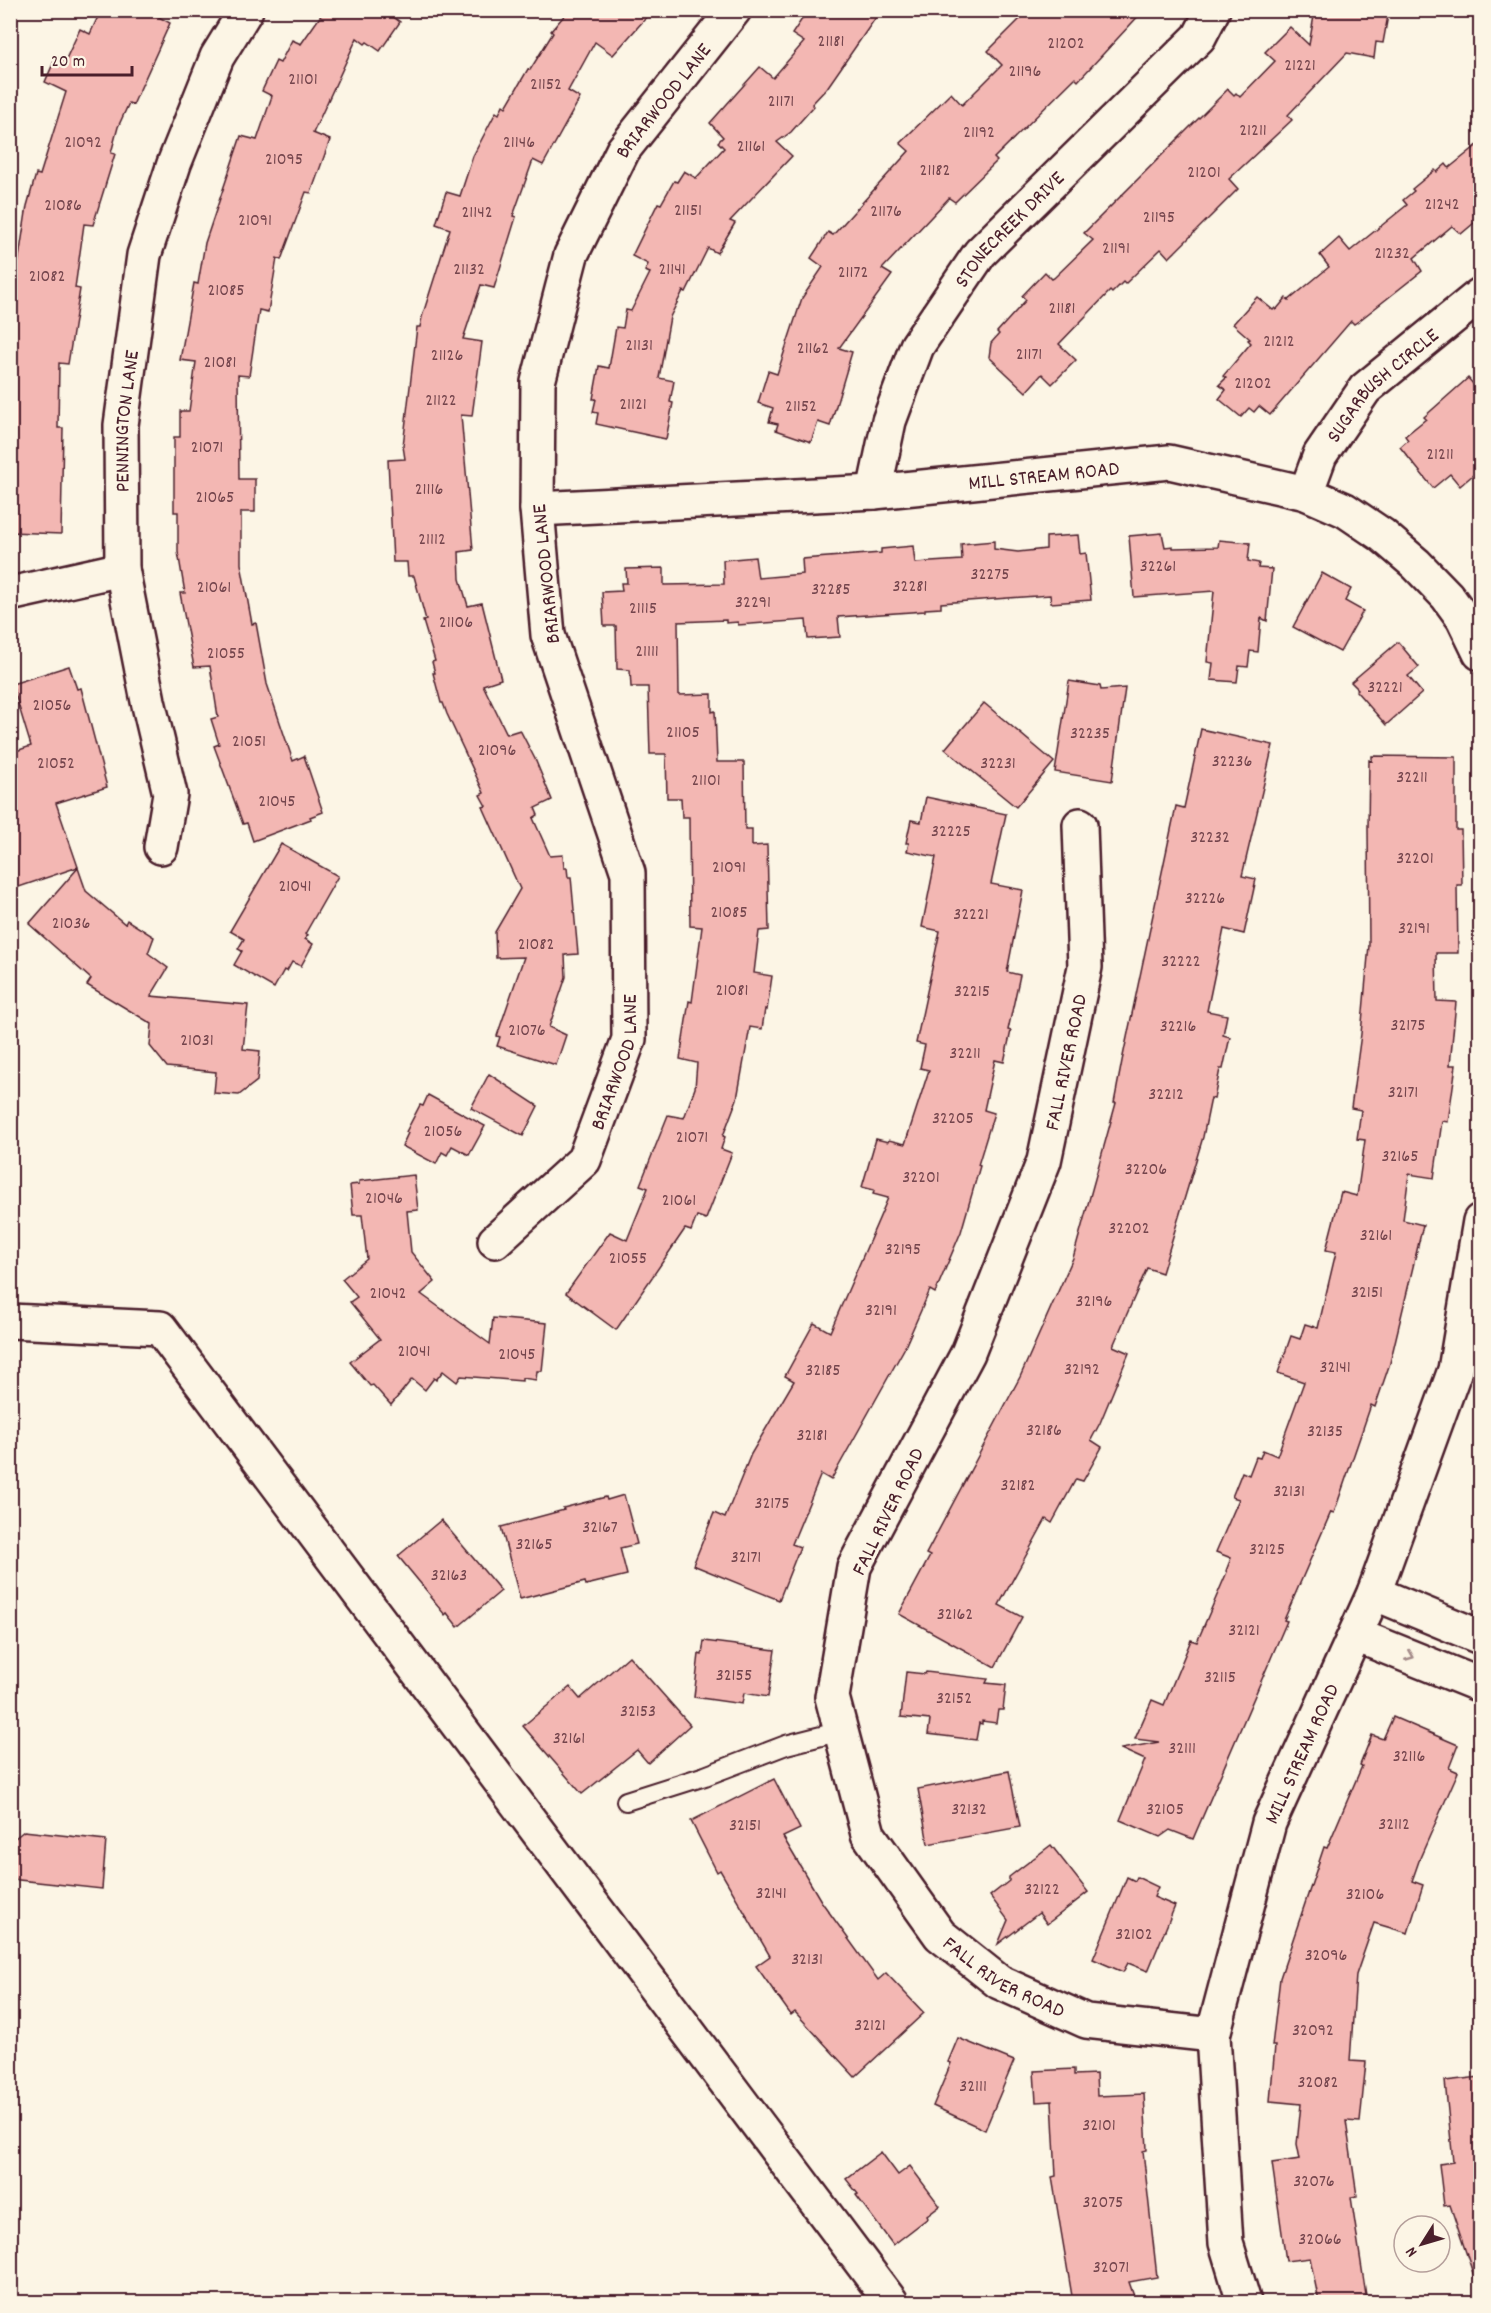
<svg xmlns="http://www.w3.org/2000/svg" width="1491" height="2313" viewBox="0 0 1491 2313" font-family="Dekko,sans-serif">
<rect width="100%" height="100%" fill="#fcf5e5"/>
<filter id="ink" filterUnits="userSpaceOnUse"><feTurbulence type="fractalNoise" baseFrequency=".0167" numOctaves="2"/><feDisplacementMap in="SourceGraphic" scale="12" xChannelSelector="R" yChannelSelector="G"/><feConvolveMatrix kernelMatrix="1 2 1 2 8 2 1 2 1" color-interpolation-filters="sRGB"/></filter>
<g filter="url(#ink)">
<g fill="#f3b7b3" stroke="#4a1f2b" stroke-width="1.5">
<polygon points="101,10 146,10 170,23 133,105 129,103 118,127 111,153 115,154 93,225 84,224 75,288 80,289 68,364 59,363 58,428 63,428 61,534 10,532 10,316 27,206 36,174 40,175 66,92 45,82 56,57 65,61 80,29 90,34"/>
<polygon points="316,10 384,10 400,22 380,51 367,42 365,44 357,38 313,133 330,140 311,193 306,192 281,260 277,258 268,312 259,310 249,376 238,375 239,479 255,479 255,512 241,512 241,564 252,624 256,623 267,684 293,761 304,756 323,812 310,817 311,819 253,841 247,823 243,824 214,746 219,744 211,719 218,717 210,666 194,667 180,593 185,593 178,552 178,512 174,512 174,437 180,437 180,411 189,411 196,362 180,360 194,283 198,284 205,243 241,136 257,140 272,96 262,91 276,61 280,63 292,40 301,44 322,14"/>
<polygon points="569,10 653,10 613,55 595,42 568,91 580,98 543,165 533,160 513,216 516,217 494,288 481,285 463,339 482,342 472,416 461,415 473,550 459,552 460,579 468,606 482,603 501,679 483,685 507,734 520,730 535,759 552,800 535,808 538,815 533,818 550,856 563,855 564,868 567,868 568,877 571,877 578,954 565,955 566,977 549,1027 566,1035 556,1065 497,1046 500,1037 497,1036 524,957 496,958 495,932 520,889 483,807 486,806 480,795 484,793 447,714 443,703 441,703 433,673 435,673 432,662 435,661 423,621 426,620 414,576 408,576 407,562 393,562 388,460 405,459 403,446 417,327 420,327 422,317 450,229 436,224 446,192 460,196 473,156 496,112 499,114 503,105 506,107 528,69 530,70 553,33 551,31"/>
<polygon points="808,10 881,10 827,88 812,104 814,106 791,132 777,142 792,156 730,221 735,223 717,253 708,248 686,292 683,291 670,317 659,378 674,381 670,402 673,403 666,439 596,424 598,413 593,412 596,399 593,399 599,366 609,368 616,327 623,328 626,310 631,311 650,273 645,271 648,264 632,256 658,203 661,204 674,181 677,182 684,171 696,178 724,148 718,142 723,137 710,123 760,67 773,78 804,42 792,34"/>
<polygon points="1029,10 1144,10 1078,81 1075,78 994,158 997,161 955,202 949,198 882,269 892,275 839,348 852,352 830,426 818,422 811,442 776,430 778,424 769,422 773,408 758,403 768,371 777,374 802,298 823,267 811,258 828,232 833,235 909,151 900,143 951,93 962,105 1002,65 988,51"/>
<polygon points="1315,10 1389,10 1383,43 1376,42 1374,58 1347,53 1288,115 1292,120 1229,179 1238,189 1169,258 1161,249 1125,284 1123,282 1112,293 1110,291 1059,344 1076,360 1052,384 1042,374 1026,392 989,357 991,343 999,334 997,332 1026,300 1022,296 1045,272 1052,279 1054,278 1093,240 1084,233 1228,89 1234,95 1236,93 1240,97 1275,61 1265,52 1290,27 1309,45"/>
<polygon points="1480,143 1480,218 1461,234 1452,226 1414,258 1422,271 1360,320 1354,324 1351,321 1270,415 1259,406 1254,412 1249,408 1241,417 1219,399 1226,390 1219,385 1226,378 1223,376 1251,343 1248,340 1250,339 1233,324 1257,297 1273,310 1275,308 1276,310 1286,298 1289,300 1329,267 1320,255 1339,238 1350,251 1407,205 1403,200 1414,191 1412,189 1435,170 1437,172 1446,164 1449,168"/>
<polygon points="1468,378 1480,392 1480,469 1460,486 1450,474 1433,488 1400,447 1408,440 1405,436 1426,419 1424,417"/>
<polygon points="1162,533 1165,547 1173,546 1173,548 1218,547 1219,540 1250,543 1248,561 1259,563 1258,568 1272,569 1267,621 1261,618 1258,652 1250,651 1248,667 1239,666 1237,682 1211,680 1213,663 1207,662 1214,591 1134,597 1129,536"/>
<polygon points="1078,535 1080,554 1086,553 1091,600 1051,603 1050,595 941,603 941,608 925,609 925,611 838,617 840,637 808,639 806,620 738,625 738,622 726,623 726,620 678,622 679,695 712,694 712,712 715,711 717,762 744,762 745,829 752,829 752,846 767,845 769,930 759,931 754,973 772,976 767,1010 765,1009 762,1029 750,1027 737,1099 723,1136 725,1137 721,1149 732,1153 706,1219 697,1216 691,1231 685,1229 616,1330 566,1293 610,1232 627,1240 648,1188 640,1185 668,1115 684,1118 695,1088 697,1063 680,1059 689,1001 692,1002 702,927 690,926 689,817 682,817 681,798 667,798 666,754 650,754 648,687 631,687 630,670 617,669 616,626 604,626 602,592 622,591 621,583 627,583 626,569 664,568 664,585 724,584 723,560 755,557 758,578 803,574 802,559 881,553 881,549 913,546 915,563 962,560 961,544 994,541 994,549 1018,552 1046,549 1046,537"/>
<polygon points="1322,573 1351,589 1345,601 1363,611 1340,652 1293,627"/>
<polygon points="1398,642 1419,667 1408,676 1422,693 1386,725 1356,691 1358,689 1351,682"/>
<polygon points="69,666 77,689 81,688 107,787 56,803 78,867 10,890 10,753 31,746 12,684"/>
<polygon points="1069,681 1100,686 1101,690 1125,688 1112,781 1055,772"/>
<polygon points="984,703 1054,762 1016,807 945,749"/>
<polygon points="1201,729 1273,745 1242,876 1256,879 1244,934 1224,929 1207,1011 1227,1015 1223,1035 1230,1037 1223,1069 1220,1069 1214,1099 1211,1098 1203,1137 1162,1273 1147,1268 1113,1346 1129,1353 1100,1423 1091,1440 1102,1447 1083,1481 1076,1479 1052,1523 1046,1519 999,1605 1022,1617 995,1667 899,1614 930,1556 926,1554 1020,1377 1073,1258 1116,1103 1114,1103 1122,1061 1176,806 1184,808"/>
<polygon points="1372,756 1456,757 1456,830 1461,830 1462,885 1457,885 1458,953 1436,953 1437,1001 1456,1002 1450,1065 1456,1065 1448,1122 1442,1121 1434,1178 1409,1174 1403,1220 1423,1225 1390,1363 1375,1407 1371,1405 1334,1513 1331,1512 1284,1620 1287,1621 1193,1839 1170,1830 1160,1837 1120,1820 1145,1760 1121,1749 1159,1742 1135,1739 1152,1700 1164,1705 1191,1640 1197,1642 1227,1572 1226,1571 1231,1558 1216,1552 1239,1499 1232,1497 1242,1472 1249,1475 1256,1457 1260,1458 1263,1450 1277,1456 1304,1382 1278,1373 1291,1336 1300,1339 1305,1324 1318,1328 1336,1252 1326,1250 1341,1192 1357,1196 1365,1140 1357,1139 1361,1110 1351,1108 1361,1034 1369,945 1368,828 1369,760 1372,761"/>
<polygon points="926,797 1006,814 991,884 1023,890 1007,972 1020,975 1008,1030 1011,1031 1004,1062 995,1060 984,1110 994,1113 978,1165 980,1166 961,1232 935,1293 930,1290 904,1349 831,1480 821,1474 792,1544 800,1547 779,1600 693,1565 714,1513 725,1518 751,1454 794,1381 785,1376 814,1323 830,1332 888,1198 873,1194 874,1190 862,1187 876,1139 888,1142 889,1140 905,1144 929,1070 920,1068 925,1045 916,1043 940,931 922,927 936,857 907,851 909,843 906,843 911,820 921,822"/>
<polygon points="281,844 338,876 305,934 308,935 305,939 313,944 301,966 292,962 287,971 284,970 274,988 234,965 242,951 238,949 244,939 230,931"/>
<polygon points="78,868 86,891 125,924 127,920 154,937 148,953 168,968 151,996 248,1005 243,1049 260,1051 257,1081 239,1095 214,1093 216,1072 167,1067 150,1046 152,1024 87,985 91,979 29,924"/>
<polygon points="489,1074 538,1106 523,1136 471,1108"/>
<polygon points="428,1095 485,1126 469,1155 452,1146 447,1155 442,1152 436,1164 402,1146 408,1133 406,1132 420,1105 423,1106"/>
<polygon points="414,1175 418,1210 407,1211 411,1252 435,1282 421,1294 490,1344 493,1318 547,1323 542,1371 537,1371 536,1380 522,1378 522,1381 461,1376 457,1382 443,1371 436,1380 434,1378 425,1390 412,1379 391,1405 373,1385 370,1386 350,1362 380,1339 350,1302 357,1297 342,1279 367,1259 362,1215 353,1215 350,1185 359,1184 359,1181"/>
<polygon points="624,1495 637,1544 620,1548 627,1575 586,1585 585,1582 520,1599 501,1527 564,1510 563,1508 606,1497 607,1500"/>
<polygon points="441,1520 501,1591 458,1627 447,1613 445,1615 430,1597 431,1596 398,1556"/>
<polygon points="704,1641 775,1650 768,1697 744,1693 742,1704 694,1697 699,1654 702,1655"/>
<polygon points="629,1656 690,1725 648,1763 637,1750 582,1794 523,1726 570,1687 580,1699"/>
<polygon points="906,1672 925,1674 926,1672 988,1679 986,1683 1006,1685 1003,1710 998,1710 996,1723 982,1721 982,1724 979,1723 976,1740 928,1734 930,1720 901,1717"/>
<polygon points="1393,1717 1458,1745 1449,1768 1458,1772 1420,1858 1412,1881 1423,1885 1408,1933 1374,1923 1356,1975 1350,2061 1366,2062 1360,2122 1346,2121 1357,2196 1351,2197 1367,2302 1319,2302 1310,2258 1286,2261 1272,2163 1300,2159 1297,2144 1301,2104 1270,2101 1275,2046 1272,2046 1280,1978 1324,1847 1327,1848 1362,1766 1360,1765 1372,1735 1383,1739"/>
<polygon points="1009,1771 1020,1827 928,1844 918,1789"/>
<polygon points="774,1779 800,1829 783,1837 821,1901 878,1980 886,1973 924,2013 855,2077 795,2012 791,2015 756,1966 770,1956 720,1870 717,1872 691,1821"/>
<polygon points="24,1831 106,1840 102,1889 10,1879 10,1842"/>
<polygon points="1051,1845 1088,1892 1047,1924 1039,1913 998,1944 1008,1920 990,1896 1009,1881 1009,1877"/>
<polygon points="1127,1877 1135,1881 1137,1877 1158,1887 1154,1897 1175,1906 1148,1971 1128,1963 1123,1972 1093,1959"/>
<polygon points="958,2038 1014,2061 985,2130 933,2106 951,2063 948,2062"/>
<polygon points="1074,2069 1074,2075 1096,2074 1097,2096 1144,2094 1147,2150 1143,2151 1157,2277 1129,2282 1136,2302 1073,2302 1052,2177 1056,2176 1052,2101 1036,2102 1034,2071"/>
<polygon points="1480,2077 1480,2281 1476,2282 1450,2205 1444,2206 1439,2164 1453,2162 1445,2081"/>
<polygon points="881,2152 898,2175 910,2166 940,2206 927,2216 928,2218 893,2245 856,2195 858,2194 846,2179"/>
</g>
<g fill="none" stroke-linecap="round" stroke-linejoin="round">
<defs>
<polyline id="service" points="626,1801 705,1776 786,1745 841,1731"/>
<g id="minor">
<path id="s1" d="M874,492l15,-71 28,-75 63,-93 219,-216 14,-27"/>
<path id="s2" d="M1306,493l14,-38 45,-66 115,-94"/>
<path id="s3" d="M537,509l337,-17 295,-30 137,31 39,17 37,25 34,29 31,32 16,22 17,35"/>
<polyline points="10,594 122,569"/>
<path id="s4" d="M1080,825l5,142 -41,194 -76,192 -114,214 -22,130 36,137 72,101 59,47 87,39 127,14"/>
<path id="s5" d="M161,847l9,-53 -22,-93 -26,-132 -1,-144 23,-170 30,-91 43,-107 29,-47"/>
<path id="s6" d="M495,1241l89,-81 45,-121 -1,-166 -80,-238 -11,-126 1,-127 33,-127 52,-105 111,-140"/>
<polyline points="10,1321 160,1328 891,2302"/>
<path id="s7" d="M1244,2302l-18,-59 -13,-208 56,-212 105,-230 81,-223 25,-149"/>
</g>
<g id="tertiary">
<polyline points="1374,1593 1480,1637"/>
<polyline points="1356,1635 1480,1685"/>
</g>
</defs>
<use href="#service" stroke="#4a1f2b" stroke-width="22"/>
<use href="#minor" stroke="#4a1f2b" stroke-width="38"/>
<use href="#tertiary" stroke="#4a1f2b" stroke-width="38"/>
<use href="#service" stroke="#fcf5e5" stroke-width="18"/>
<use href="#minor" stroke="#fcf5e5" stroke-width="33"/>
<use href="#tertiary" stroke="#fcf5e5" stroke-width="33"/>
</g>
<defs><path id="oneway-chevron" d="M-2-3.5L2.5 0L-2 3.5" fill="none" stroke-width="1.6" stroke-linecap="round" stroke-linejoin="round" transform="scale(1.5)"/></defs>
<use stroke="#a38a88" href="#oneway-chevron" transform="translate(1410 1656) rotate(22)"/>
</g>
<g text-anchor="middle" stroke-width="6" stroke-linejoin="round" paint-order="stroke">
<g font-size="18" fill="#74454d">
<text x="831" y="46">21181</text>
<text x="1066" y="48">21202</text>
<text x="1300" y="70">21221</text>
<text x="1025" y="76">21196</text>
<text x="303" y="84">21101</text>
<text x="546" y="89">21152</text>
<text x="781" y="106">21171</text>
<text x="1253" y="135">21211</text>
<text x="979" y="137">21192</text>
<text x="83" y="147">21092</text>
<text x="519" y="147">21146</text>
<text x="751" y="151">21161</text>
<text x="284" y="164">21095</text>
<text x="935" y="175">21182</text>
<text x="1204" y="177">21201</text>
<text x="1442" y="209">21242</text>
<text x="63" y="210">21086</text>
<text x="688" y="215">21151</text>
<text x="886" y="216">21176</text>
<text x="477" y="217">21142</text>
<text x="1159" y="222">21195</text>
<text x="255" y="225">21091</text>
<text x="1116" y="253">21191</text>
<text x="1392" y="258">21232</text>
<text x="469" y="274">21132</text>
<text x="672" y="274">21141</text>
<text x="853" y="277">21172</text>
<text x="47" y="281">21082</text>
<text x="226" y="295">21085</text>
<text x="1062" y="313">21181</text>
<text x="1279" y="346">21212</text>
<text x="639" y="350">21131</text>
<text x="813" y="353">21162</text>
<text x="1029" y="359">21171</text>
<text x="447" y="360">21126</text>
<text x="220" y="367">21081</text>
<text x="1253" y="388">21202</text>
<text x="441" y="405">21122</text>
<text x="633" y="409">21121</text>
<text x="801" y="411">21152</text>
<text x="207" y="452">21071</text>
<text x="1440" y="459">21211</text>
<text x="429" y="494">21116</text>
<text x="215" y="502">21065</text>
<text x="432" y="544">21112</text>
<text x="1158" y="571">32261</text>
<text x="990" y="579">32275</text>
<text x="910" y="591">32281</text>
<text x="214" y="592">21061</text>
<text x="831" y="594">32285</text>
<text x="753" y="607">32291</text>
<text x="643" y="613">21115</text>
<text x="456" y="627">21106</text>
<text x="647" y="656">21111</text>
<text x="226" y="658">21055</text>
<text x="1385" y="692">32221</text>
<text x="52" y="710">21056</text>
<text x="683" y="737">21105</text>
<text x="1090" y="738">32235</text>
<text x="249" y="746">21051</text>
<text x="497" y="755">21096</text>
<text x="1232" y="766">32236</text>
<text x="56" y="768">21052</text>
<text x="998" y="768">32231</text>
<text x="1412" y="782">32211</text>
<text x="706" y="785">21101</text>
<text x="277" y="806">21045</text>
<text x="951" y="836">32225</text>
<text x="1210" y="842">32232</text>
<text x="1415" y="863">32201</text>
<text x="729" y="872">21091</text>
<text x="295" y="891">21041</text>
<text x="1205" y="903">32226</text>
<text x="729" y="917">21085</text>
<text x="971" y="919">32221</text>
<text x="71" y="928">21036</text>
<text x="1414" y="933">32191</text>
<text x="536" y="949">21082</text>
<text x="1181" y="966">32222</text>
<text x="732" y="995">21081</text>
<text x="972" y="996">32215</text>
<text x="1408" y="1030">32175</text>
<text x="1178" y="1031">32216</text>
<text x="527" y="1035">21076</text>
<text x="197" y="1045">21031</text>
<text x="965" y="1058">32211</text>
<text x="1403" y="1097">32171</text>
<text x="1166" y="1099">32212</text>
<text x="953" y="1123">32205</text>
<text x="443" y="1136">21056</text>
<text x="692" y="1142">21071</text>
<text x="1400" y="1161">32165</text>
<text x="1146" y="1174">32206</text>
<text x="921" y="1182">32201</text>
<text x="384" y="1203">21046</text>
<text x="679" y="1205">21061</text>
<text x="1129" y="1233">32202</text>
<text x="1376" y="1240">32161</text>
<text x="903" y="1254">32195</text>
<text x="628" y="1263">21055</text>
<text x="1367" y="1297">32151</text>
<text x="388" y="1298">21042</text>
<text x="1094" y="1306">32196</text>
<text x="881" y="1315">32191</text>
<text x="414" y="1356">21041</text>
<text x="517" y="1359">21045</text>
<text x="1335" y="1372">32141</text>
<text x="1082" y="1374">32192</text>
<text x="823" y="1375">32185</text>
<text x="1044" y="1435">32186</text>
<text x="1325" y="1436">32135</text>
<text x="812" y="1440">32181</text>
<text x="1018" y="1490">32182</text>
<text x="1289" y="1496">32131</text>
<text x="772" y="1508">32175</text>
<text x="600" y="1532">32167</text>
<text x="534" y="1549">32165</text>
<text x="1267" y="1554">32125</text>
<text x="746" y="1562">32171</text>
<text x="449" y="1580">32163</text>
<text x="955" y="1619">32162</text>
<text x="1244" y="1635">32121</text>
<text x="734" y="1680">32155</text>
<text x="1220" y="1682">32115</text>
<text x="954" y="1703">32152</text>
<text x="638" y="1716">32153</text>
<text x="569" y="1743">32161</text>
<text x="1182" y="1753">32111</text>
<text x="1409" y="1761">32116</text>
<text x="969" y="1814">32132</text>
<text x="1165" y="1814">32105</text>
<text x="1394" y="1829">32112</text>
<text x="745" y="1830">32151</text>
<text x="1042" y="1894">32122</text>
<text x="771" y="1898">32141</text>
<text x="1365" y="1899">32106</text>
<text x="1134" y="1939">32102</text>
<text x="1326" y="1960">32096</text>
<text x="807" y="1964">32131</text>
<text x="870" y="2030">32121</text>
<text x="1313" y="2035">32092</text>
<text x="1318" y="2087">32082</text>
<text x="973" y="2091">32111</text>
<text x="1099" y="2130">32101</text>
<text x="1314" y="2186">32076</text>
<text x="1103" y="2207">32075</text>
<text x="1320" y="2244">32066</text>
<text x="1111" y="2272">32071</text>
</g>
<g font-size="21" fill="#4a1f2b" stroke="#fcf5e5">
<text dy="7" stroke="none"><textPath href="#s6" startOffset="1232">BRIARWOOD LANE</textPath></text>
<text dy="7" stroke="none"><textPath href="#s1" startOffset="302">STONECREEK DRIVE</textPath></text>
<text dy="7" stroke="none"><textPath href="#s2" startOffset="135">SUGARBUSH CIRCLE</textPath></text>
<text dy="7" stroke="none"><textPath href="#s5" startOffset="432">PENNINGTON LANE</textPath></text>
<text dy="7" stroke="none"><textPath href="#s3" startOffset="508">MILL STREAM ROAD</textPath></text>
<text transform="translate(545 574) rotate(-96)" y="7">BRIARWOOD LANE</text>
<text dy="7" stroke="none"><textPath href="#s6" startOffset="224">BRIARWOOD LANE</textPath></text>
<text transform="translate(1065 1062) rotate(-78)" y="7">FALL RIVER ROAD</text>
<text transform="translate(887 1511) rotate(-64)" y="7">FALL RIVER ROAD</text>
<text dy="7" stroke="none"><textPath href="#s7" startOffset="566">MILL STREAM ROAD</textPath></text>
<text dy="7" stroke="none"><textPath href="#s4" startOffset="1264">FALL RIVER ROAD</textPath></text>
</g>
</g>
<rect width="1491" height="2313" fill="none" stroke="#fcf5e5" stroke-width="36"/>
<rect x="18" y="18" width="1455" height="2277" fill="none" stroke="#4a1f2b" stroke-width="2" filter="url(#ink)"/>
<g transform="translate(1422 2244) rotate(233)"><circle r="28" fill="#fcf5e5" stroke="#b59f9b" stroke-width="1.5"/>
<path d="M0-4.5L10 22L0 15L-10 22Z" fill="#4a1f2b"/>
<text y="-9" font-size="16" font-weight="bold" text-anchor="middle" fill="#4a1f2b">N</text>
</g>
<path d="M42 66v9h90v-9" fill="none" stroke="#4a1f2b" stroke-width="3"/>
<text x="51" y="66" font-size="18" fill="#4a1f2b" stroke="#fcf5e5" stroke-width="4.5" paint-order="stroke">20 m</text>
</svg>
